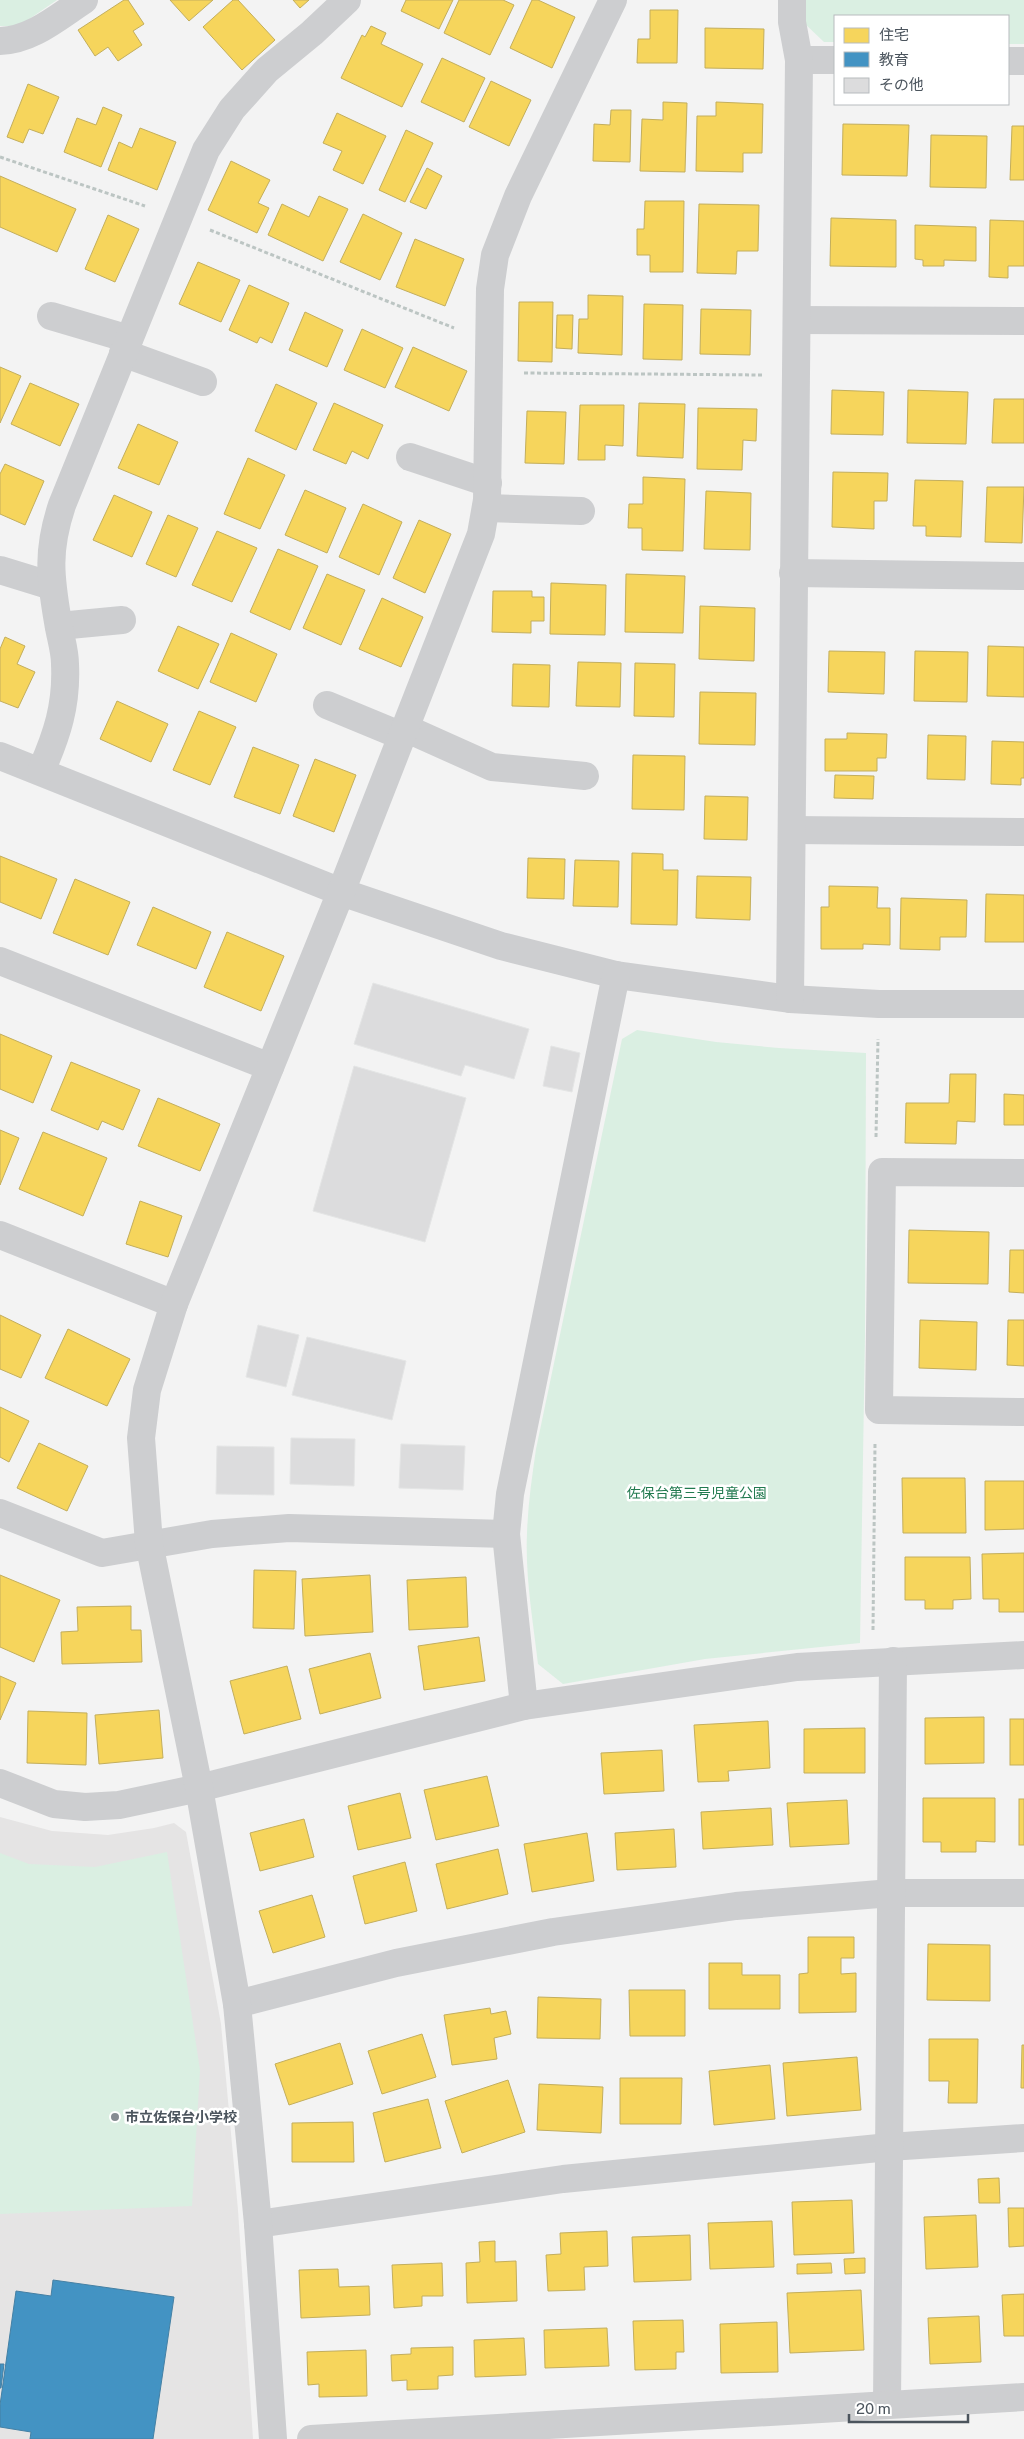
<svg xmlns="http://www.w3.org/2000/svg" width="1024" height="2439" viewBox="0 0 1024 2439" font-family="'Public Sans','Noto Sans JP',sans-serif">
<rect width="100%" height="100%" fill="#f3f3f3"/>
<polygon fill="#e5e4e4" points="0,1817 52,1831 108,1835 154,1828 174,1823 186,1832 221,2024 238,2210 253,2439 0,2439"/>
<g fill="#daefe2">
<polygon points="0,0 57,0 19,26 0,26"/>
<polygon points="804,0 1024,0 1024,44 1008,44 1008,16 835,16 835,42 824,42 803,22"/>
<path d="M637,1030l79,12 63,6 87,5 -1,283 -5,307 -155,16 -142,25 -25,-20c-5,-43 -13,-88 -11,-131 1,-29 5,-56 9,-84l86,-410z"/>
<polygon points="167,1852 200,2070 192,2206 0,2214 0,1853 29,1864 95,1867"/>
</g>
<g fill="#f6d55c" stroke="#c3ae5c">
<polygon points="124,0 128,0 144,24 133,31 142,45 118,61 108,47 95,56 78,30"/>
<polygon points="170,0 213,0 189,21"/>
<polygon points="233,0 238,0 275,40 242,70 203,27"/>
<polygon points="293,0 309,0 300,8"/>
<polygon points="406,0 453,0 439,29 401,11"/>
<polygon points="459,0 503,0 514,5 490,55 444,33"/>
<polygon points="532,0 538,0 575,17 552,68 510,48"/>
<polygon points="650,10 678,10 677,63 637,63 638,39 650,39"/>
<polygon points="371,26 386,33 381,44 423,64 402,107 341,78 362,35 365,37"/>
<polygon points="705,28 764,29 763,69 705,68"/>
<polygon points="442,58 485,78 464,122 421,102"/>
<polygon points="491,81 531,100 509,146 469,127"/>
<polygon points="28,84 59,97 43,134 29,129 23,143 7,137"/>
<polygon points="663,102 687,103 685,172 640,171 642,119 663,120"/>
<polygon points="716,102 763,104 762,153 743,153 743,172 696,171 697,116 716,116"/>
<polygon points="103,107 122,115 101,167 64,152 77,118 96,125"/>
<polygon points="611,110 631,110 630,162 593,161 594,124 610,125"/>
<polygon points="337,113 386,136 363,184 333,170 342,151 323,143"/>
<polygon points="843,124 909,125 907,176 842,175"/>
<polygon points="1012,126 1024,126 1024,180 1010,180"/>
<polygon points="140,128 176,142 157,190 108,170 119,142 132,148"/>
<polygon points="406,130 433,143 405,202 379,190"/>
<polygon points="931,135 987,136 986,188 930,187"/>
<polygon points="231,161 270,180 258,203 269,208 257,233 208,210"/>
<polygon points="427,168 442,176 426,209 410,202"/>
<polygon points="0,176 76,209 57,252 0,227"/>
<polygon points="319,196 348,209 323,261 268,235 282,204 309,217"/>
<polygon points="645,201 684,201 683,272 650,272 650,255 637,255 637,229 644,229"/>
<polygon points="699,204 759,205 758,251 737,251 736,274 697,273"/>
<polygon points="363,214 402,233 380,280 340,262"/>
<polygon points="108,215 139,229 115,282 85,269"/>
<polygon points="831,218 896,220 896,267 830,266"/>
<polygon points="990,220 1024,221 1024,266 1008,266 1008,278 989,277"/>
<polygon points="915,225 976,227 976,261 944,260 944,266 923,266 923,260 915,259"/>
<polygon points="415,239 464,259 445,306 396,287"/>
<polygon points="198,262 240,280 221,322 179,304"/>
<polygon points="249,285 289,303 272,343 260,337 257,343 229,330"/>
<polygon points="588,295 623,296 622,355 578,353 579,319 588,319"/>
<polygon points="519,302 553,302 552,362 518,361"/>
<polygon points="644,304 683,305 682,360 643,359"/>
<polygon points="701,309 751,310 750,355 700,354"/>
<polygon points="305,312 343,330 327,367 289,350"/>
<polygon points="557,315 573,315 572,349 556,348"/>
<polygon points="362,329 403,348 385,388 344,370"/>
<polygon points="413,347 467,371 449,411 395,387"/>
<polygon points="0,367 21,376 0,423"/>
<polygon points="30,383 79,404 60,446 11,424"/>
<polygon points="276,384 317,403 296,450 255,431"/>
<polygon points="832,390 884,392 883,435 831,434"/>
<polygon points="908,390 968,392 966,444 907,443"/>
<polygon points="994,399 1024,399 1024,443 992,443"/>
<polygon points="334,403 383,425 368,459 352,451 346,464 313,450"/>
<polygon points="639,403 685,404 683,458 637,456"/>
<polygon points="580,405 624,405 623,446 605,445 605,460 578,460"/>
<polygon points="698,408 757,409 756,441 743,440 742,470 697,469"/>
<polygon points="527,411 566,412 564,464 525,463"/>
<polygon points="138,424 178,442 159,485 118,468"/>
<polygon points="248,458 285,475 260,529 224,514"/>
<polygon points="5,464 44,481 25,525 0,514 0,474"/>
<polygon points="833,472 888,473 887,501 874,501 874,529 832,527"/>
<polygon points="643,477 685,479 683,551 642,550 642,528 628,528 629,504 643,504"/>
<polygon points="915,480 963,481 961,537 926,536 926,526 913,526"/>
<polygon points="987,487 1024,487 1022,543 985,542"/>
<polygon points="305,490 346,508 327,553 285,535"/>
<polygon points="706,491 751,493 750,550 704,549"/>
<polygon points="114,495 152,512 132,557 93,540"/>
<polygon points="363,504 402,522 379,575 339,557"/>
<polygon points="168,515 198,528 176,577 146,564"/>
<polygon points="419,520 451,534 425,593 393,578"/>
<polygon points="217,531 257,548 232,602 192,585"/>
<polygon points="278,549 318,566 290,630 250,612"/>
<polygon points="327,574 365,590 341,645 303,628"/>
<polygon points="626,574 685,576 683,633 625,632"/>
<polygon points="551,583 606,585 605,635 550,634"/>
<polygon points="493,591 532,591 532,597 544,597 544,621 531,621 531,633 492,632"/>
<polygon points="382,598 423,617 401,667 359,649"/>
<polygon points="700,606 755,608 754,661 699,659"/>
<polygon points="178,626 219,644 198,689 158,671"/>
<polygon points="231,633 277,654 256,702 210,682"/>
<polygon points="5,637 25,646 17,664 35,672 18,708 0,701 0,649"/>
<polygon points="988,646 1024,647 1024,697 987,696"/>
<polygon points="829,651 885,652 884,694 828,692"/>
<polygon points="915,651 968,652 967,702 914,701"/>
<polygon points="578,662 621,663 620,707 576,706"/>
<polygon points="635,663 675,664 674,717 634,716"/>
<polygon points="513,664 550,665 549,707 512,706"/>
<polygon points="700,692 756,693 755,745 699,744"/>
<polygon points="117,701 168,724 151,762 100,739"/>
<polygon points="199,711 236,727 210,785 173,770"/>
<polygon points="847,733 887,734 886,758 877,758 877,771 825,771 825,739 847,739"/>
<polygon points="928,735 966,736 965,780 927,779"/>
<polygon points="992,741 1024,742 1024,778 1021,778 1021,785 991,784"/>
<polygon points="253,747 299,765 280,814 234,797"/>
<polygon points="633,755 685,756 684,810 632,809"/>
<polygon points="315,759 356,775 334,832 293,816"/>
<polygon points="835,775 874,776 873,799 834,798"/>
<polygon points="705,796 748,797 747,840 704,839"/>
<polygon points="632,853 663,854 663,870 678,870 677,925 631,924"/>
<polygon points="0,856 57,879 41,919 0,902"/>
<polygon points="528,858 565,859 564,899 527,898"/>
<polygon points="575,860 619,861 618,907 573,906"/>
<polygon points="697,876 751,877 750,920 696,918"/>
<polygon points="75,879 130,902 108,955 53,933"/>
<polygon points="829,886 878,887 877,908 890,908 890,945 863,944 863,949 821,949 821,907 829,907"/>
<polygon points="986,894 1024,895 1024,942 985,942"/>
<polygon points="901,898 967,900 966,937 940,937 940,950 900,949"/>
<polygon points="153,907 211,932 196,969 137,945"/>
<polygon points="227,932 284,956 261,1011 204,987"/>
<polygon points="0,1034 52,1056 33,1103 0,1089"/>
<polygon points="71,1062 140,1090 123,1130 102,1121 98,1130 51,1110"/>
<polygon points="950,1074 976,1074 975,1122 957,1121 956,1144 905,1143 906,1103 949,1103"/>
<polygon points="1004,1094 1024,1095 1024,1125 1004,1125"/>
<polygon points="158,1098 220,1124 200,1171 138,1146"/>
<polygon points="0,1130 19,1138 0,1185"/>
<polygon points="43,1132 107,1158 83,1216 19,1189"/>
<polygon points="140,1201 182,1216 168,1257 126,1244"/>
<polygon points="909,1230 989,1232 988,1284 908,1283"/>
<polygon points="1010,1250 1024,1250 1024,1293 1009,1292"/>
<polygon points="0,1315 41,1335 21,1378 0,1369"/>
<polygon points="920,1320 977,1322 976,1370 919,1368"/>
<polygon points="1008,1320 1024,1320 1024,1366 1007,1365"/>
<polygon points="68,1329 130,1359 107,1406 45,1378"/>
<polygon points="0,1407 29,1421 9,1462 0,1457"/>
<polygon points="39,1443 88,1466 67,1511 17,1488"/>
<polygon points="902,1478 965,1478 966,1533 903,1533"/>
<polygon points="985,1481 1024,1481 1024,1529 985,1530"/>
<polygon points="1024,1553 1024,1612 999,1612 999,1599 983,1599 982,1554"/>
<polygon points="905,1557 970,1557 971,1599 953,1600 953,1609 925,1609 925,1600 905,1600"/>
<polygon points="254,1570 296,1571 294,1629 253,1628"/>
<polygon points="0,1575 60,1600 34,1662 0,1647"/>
<polygon points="370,1575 373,1632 305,1636 302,1579"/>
<polygon points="466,1577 468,1627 409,1630 407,1580"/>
<polygon points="131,1606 131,1630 141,1630 142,1662 62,1664 61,1632 78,1631 77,1607"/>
<polygon points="479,1637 485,1681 424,1690 418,1646"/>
<polygon points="370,1653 381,1698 320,1714 309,1669"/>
<polygon points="287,1666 301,1719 244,1734 230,1681"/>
<polygon points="0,1676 16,1683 0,1720"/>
<polygon points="159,1710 163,1758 99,1764 95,1715"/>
<polygon points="28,1711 87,1713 86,1765 27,1763"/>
<polygon points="984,1717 984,1763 925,1764 925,1718"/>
<rect x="1010" y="1719" width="14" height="46"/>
<polygon points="768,1721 770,1768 728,1771 729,1781 698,1782 694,1725"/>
<polygon points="865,1728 865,1773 804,1773 804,1729"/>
<polygon points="662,1750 664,1791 604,1794 601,1753"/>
<polygon points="487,1776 499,1826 436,1840 424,1790"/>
<polygon points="400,1793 411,1838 358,1850 348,1806"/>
<polygon points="923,1798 995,1798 995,1842 976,1841 976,1852 941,1852 941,1842 923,1842"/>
<rect x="1019" y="1799" width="5" height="46"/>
<polygon points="847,1800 849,1844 790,1847 787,1803"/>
<polygon points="771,1808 773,1845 703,1849 701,1812"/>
<polygon points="304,1819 314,1857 260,1871 250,1833"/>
<polygon points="674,1829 676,1867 617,1870 615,1833"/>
<polygon points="587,1833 594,1881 532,1892 524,1844"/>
<polygon points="498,1849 508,1894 447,1909 436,1864"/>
<polygon points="405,1862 417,1911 365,1924 353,1876"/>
<polygon points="312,1895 325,1937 273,1953 259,1911"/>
<polygon points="808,1937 854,1937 854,1958 841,1958 841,1974 856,1973 856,2012 799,2013 799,1974 808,1973"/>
<polygon points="928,1944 990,1945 990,2001 927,2000"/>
<polygon points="709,1963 742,1963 742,1975 780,1975 780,2009 709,2009"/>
<polygon points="629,1990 685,1990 685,2036 630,2036"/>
<polygon points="538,1997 601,1999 600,2039 537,2038"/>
<polygon points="490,2008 491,2014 506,2011 511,2034 494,2038 497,2059 452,2065 444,2015"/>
<polygon points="422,2034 436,2077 382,2094 368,2051"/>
<polygon points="929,2039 978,2039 977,2103 948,2103 949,2081 929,2081"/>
<polygon points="340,2043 353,2084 289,2105 275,2064"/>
<polygon points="1022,2045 1024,2045 1024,2088 1021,2088"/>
<polygon points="857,2057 861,2110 787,2116 783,2063"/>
<polygon points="770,2065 775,2119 714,2125 709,2071"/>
<polygon points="620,2078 682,2078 681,2124 620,2124"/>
<polygon points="508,2080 525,2132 462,2153 445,2101"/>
<polygon points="539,2084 603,2087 601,2133 537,2130"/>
<polygon points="428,2099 441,2148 385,2162 373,2113"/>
<polygon points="353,2122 354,2162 292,2162 292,2123"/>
<polygon points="999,2178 1000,2203 979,2203 978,2179"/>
<polygon points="852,2200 854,2253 794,2255 792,2202"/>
<polygon points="1008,2208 1024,2208 1024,2246 1009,2247"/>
<polygon points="976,2215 978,2267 926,2269 924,2217"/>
<polygon points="772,2221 774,2267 710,2269 708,2223"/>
<polygon points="607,2231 608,2266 584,2267 585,2290 548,2291 546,2255 561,2254 560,2233"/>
<polygon points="690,2235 691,2280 634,2282 632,2237"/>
<polygon points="495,2241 495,2262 516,2261 517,2301 467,2303 466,2263 480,2262 479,2242"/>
<polygon points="865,2258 865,2273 845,2274 844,2259"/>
<polygon points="442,2263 443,2296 422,2296 422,2306 394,2308 392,2265"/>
<polygon points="831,2263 832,2273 797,2274 797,2264"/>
<polygon points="338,2269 339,2287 369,2286 370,2315 301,2318 299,2270"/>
<polygon points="861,2290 864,2350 790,2353 787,2293"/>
<polygon points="1024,2294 1024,2336 1004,2336 1002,2295"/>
<polygon points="979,2316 981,2362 930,2364 928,2318"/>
<polygon points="683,2320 684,2352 676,2352 676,2369 635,2370 633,2321"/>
<polygon points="777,2322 778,2372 721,2373 720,2324"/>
<polygon points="607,2328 609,2366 545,2368 544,2330"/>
<polygon points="524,2338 526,2375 475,2377 474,2340"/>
<polygon points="453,2347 453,2375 438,2376 438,2389 407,2390 407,2380 392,2381 391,2355 411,2354 411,2348"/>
<polygon points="366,2350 367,2396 319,2397 319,2384 308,2385 307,2352"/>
</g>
<g fill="#4393c3" stroke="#4580a4">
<polygon points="53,2280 174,2297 153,2439 30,2439 31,2432 0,2427 0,2405 16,2291 51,2296"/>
<polygon points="0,2364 4,2364 1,2388 0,2388"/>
</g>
<g fill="#dcdcdd" stroke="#e4e5e5">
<polygon points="373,983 529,1029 514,1079 465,1065 461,1076 354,1044"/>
<polygon points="551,1046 580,1053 572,1092 543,1086"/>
<polygon points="354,1066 466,1098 425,1242 313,1211"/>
<polygon points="258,1325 299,1335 286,1387 246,1377"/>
<polygon points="307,1337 406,1361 392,1420 292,1395"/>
<polygon points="291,1438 355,1439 354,1486 290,1484"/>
<polygon points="401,1444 465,1446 463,1490 399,1488"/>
<polygon points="217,1446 274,1447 274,1495 216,1494"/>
</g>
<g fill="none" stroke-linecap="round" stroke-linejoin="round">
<g stroke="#bcc5c3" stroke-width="3" stroke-dasharray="4 2.5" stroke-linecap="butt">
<polyline points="0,157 145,206"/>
<polyline points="210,230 454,328"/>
<polyline points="524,373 763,375"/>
<polyline points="876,1137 878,1039"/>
<polyline points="873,1630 875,1443"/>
</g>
<g stroke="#cdced0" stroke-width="28">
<path d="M0,41c32,-1 58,-24 84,-41"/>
<polyline points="799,60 835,60"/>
<polyline points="1008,61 1024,61"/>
<polyline points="51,316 129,339"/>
<polyline points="798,320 1024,321"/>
<polyline points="123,353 203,382"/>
<polyline points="410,457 488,483"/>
<polyline points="486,508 581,511"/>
<polyline points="0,570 52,586"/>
<polyline points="793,573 1024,576"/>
<polyline points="59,626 122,620"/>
<polyline points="327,705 402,736"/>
<polyline points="405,728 492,767 585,776"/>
<polyline points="0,756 341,892 501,946 616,975 790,999 879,1004 1024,1004"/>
<path d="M41,771c16,-36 26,-66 24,-107 0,-14 -5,-28 -7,-42 -8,-46 -11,-72 4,-117l144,-355 26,-41 35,-39 45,-37 35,-33"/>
<polyline points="792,830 1024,832"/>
<polyline points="0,961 270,1067"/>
<polyline points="790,999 799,60 792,22 792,0"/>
<polyline points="1024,1173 882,1172 879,1410 1024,1412"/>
<polyline points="0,1235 174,1304"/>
<polyline points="0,1513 102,1553 212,1534 289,1528 506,1534"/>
<polyline points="524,1706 506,1534 510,1494 616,975"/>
<polyline points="0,1783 54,1804 85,1807 119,1805 199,1788 524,1706 797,1667 1024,1655"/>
<polyline points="237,2004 396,1963 553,1932 736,1906 891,1893 1024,1893"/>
<polyline points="258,2224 563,2179 889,2147 1024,2138"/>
<polyline points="887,2405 893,1661"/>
<polyline points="273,2439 258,2224 237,2004 199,1788 149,1543 141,1438 147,1390 174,1304 341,892 481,534 487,500 490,289 495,255 518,196 613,0"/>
<polyline points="311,2439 1024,2397"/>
</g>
</g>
<circle fill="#868c92" stroke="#fff" stroke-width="2" cx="115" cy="2117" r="5"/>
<g text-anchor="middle" stroke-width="5" stroke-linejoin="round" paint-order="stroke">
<g font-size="14" fill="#217a4f" stroke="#fff">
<text x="697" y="1498">佐保台第三号児童公園</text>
</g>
<g font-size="14" font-weight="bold" fill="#4b545d" stroke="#fff" text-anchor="start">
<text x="125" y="2122">市立佐保台小学校</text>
</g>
</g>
<rect x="834" y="15" width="175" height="90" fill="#ffffff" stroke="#b7bbbe"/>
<rect x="844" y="28" width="25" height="15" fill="#f6d55c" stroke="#b7bbbe"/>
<text x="879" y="40" font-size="15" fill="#4b545d">住宅</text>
<rect x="844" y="52" width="25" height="15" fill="#4393c3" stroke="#b7bbbe"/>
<text x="879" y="65" font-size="15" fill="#4b545d">教育</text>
<rect x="844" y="78" width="25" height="15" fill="#dcdcdd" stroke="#b7bbbe"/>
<text x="879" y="90" font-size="15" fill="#4b545d">その他</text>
<path d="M849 2414v8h119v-8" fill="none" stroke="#4b545d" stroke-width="2.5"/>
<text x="856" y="2414" font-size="15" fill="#4b545d" stroke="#ffffff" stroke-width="4" paint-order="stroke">20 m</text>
</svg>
